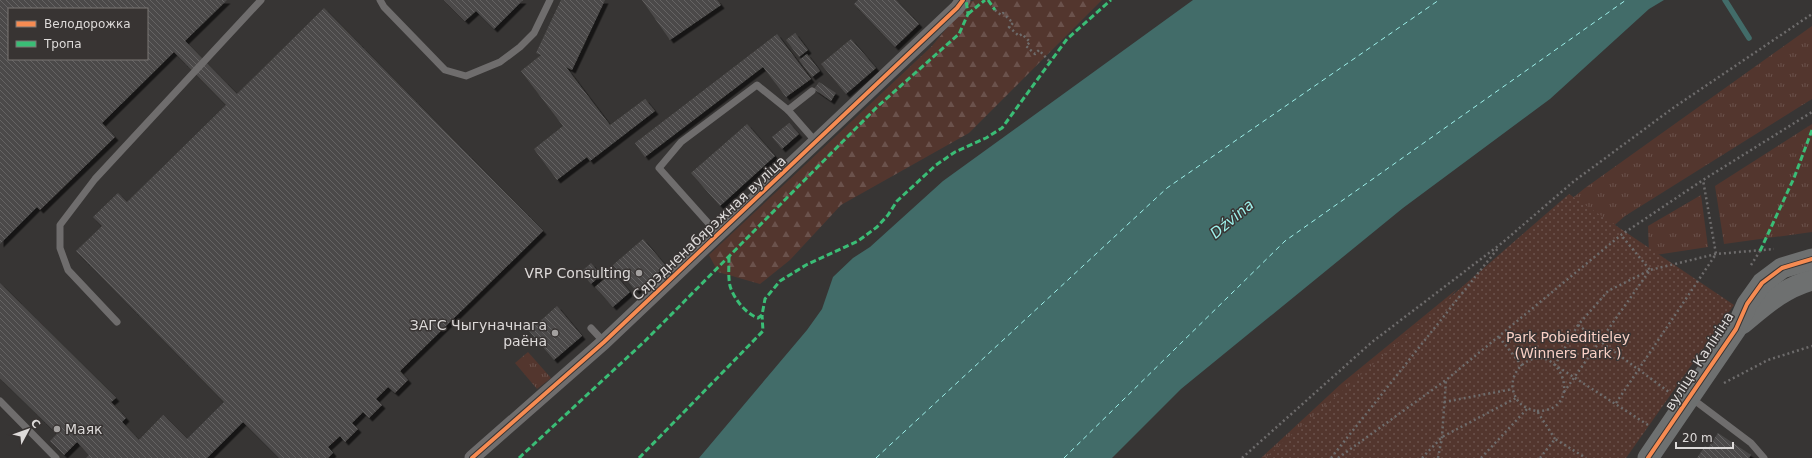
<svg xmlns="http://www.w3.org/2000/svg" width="1812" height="458" viewBox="0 0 1812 458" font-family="'DejaVu Sans',sans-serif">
<defs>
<pattern id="grass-tufts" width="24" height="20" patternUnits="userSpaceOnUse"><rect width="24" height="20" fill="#53362e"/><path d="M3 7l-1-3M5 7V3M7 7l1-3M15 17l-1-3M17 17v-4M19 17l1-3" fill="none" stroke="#6b524c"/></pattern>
<pattern id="forest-firs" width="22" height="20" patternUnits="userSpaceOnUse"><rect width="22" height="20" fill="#53362e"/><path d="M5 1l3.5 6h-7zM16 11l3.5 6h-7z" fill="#6b524c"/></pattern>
<pattern id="park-dots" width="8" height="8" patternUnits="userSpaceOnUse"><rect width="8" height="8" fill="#53362e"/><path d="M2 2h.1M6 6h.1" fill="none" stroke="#6b524c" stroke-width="1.8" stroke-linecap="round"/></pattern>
<pattern id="building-back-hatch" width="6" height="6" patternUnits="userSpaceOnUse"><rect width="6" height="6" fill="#4c4a49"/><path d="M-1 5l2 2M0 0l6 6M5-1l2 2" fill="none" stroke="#656463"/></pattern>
<filter id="shadow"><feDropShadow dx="3.5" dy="3.5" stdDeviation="0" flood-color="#0009"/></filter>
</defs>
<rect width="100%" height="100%" fill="#373534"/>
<g fill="url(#grass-tufts)">
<polygon points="1812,26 1812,99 1625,216 1550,281 1519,241 1585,188"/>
<polygon points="1812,124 1812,232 1724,244 1715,186"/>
<polygon points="1701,195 1708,247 1649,256 1648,226"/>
<polygon points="1457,289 1331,439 1297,458 1261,458 1342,383"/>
<polygon points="528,352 551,378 537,389 515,363"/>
</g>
<polygon fill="url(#forest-firs)" points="975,0 1102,0 969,133 841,205 790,260 760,284 718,272 709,255 931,47 969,2"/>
<polygon fill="url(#park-dots)" points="1569,194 1734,305 1626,458 1265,458"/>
<polygon fill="#426c69" points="1193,0 1664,0 1649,9 1550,99 1403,208 1181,389 1112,458 699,458 807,330 822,309 833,277 853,258 870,247 943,181"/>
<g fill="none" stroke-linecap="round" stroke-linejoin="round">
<polyline stroke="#426c69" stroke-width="5.5" points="1725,0 1749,38"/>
<g stroke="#9ef1eb" stroke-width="1" stroke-dasharray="5 4" stroke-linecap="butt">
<polyline points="876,458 1167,188 1439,0"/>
<polyline points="1064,458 1285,241 1626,0"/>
</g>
</g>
<g fill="url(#building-back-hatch)" fill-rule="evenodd" filter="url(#shadow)">
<path d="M0,0h227l-42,41 52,53 87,-86 219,223 -143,140 8,9 -13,13 -7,-6 -12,12 6,6 -13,13 -6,-6 -11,11 6,6 -13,13 -5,-6 -12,11 5,6 -5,5h-49l-36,-36 -36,36h-121l3,-3 -12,-13 -13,13 -14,-14 7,-7 -57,-56v-95l116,115 -5,4 15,16 -4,4 17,18 24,-25 24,24 37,-37 -148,-151 26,-25 -9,-9 25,-24 9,9 99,-97 -52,-53 -72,71 13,14 -75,73 -3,-3 -37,37zM9,9h138v50h-138z"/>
<polygon points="444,0 523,0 494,29 476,11 465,21"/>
<polygon points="561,0 605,0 572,70 566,67 610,125 645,99 655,111 590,161 587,157 557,180 534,149 563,126 521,71 541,55 536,53"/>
<polygon points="642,0 717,0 721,5 670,40"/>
<polygon points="858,0 896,0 919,24 895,47 854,4"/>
<polygon points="795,33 808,50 799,57 786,40"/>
<polygon points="777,34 811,79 786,97 763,67 645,157 635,143"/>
<polygon points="851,39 876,68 846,94 821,64"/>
<polygon points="807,54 820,71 812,77 799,60"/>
<polygon points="819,82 836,93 831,101 814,89"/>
<polygon points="789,123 799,134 782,149 772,137"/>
<polygon points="747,124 775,156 720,206 691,173"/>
<polygon points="643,239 666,266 636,291 613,265"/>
<polygon points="591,263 601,275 591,284 581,272"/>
<polygon points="613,272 630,292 613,307 595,287"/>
<polygon points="557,306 582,336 554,360 529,331"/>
<polygon points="1718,433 1751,455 1749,458 1697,458 1705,446 1708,448"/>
</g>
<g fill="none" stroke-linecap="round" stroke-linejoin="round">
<g stroke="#6e6c6c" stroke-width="2.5" stroke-dasharray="2 3" stroke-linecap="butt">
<polyline points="995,10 1001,15 1003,13 1013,23 1009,27 1019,36 1022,34 1030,42 1026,46 1035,54 1039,50 1050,62"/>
<polyline points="1751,265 1760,251"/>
<polyline points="1578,325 1669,392"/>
<polyline points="1499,337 1522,366"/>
<polyline points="1724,383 1768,360 1812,346"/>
<polyline points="1564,392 1650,270 1621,235"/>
<polyline points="1444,402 1513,389"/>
<polyline points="1616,403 1716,254 1703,180"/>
<path d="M1537,411c51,0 21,-76 -15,-46 -7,6 -11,16 -9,25 3,13 12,19 24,21l18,28"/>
<polyline points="1648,425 1555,365 1578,325 1608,291 1650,270 1716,254 1774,249"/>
<polyline points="1242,458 1372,342 1502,243 1573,182 1673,108 1812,14"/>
<polyline points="1331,458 1499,247"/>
<polyline points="1338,458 1446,380 1621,235 1703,180 1812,112"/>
<polyline points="1422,458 1442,437 1516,398"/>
<polyline points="1438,458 1442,437 1446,380"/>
<polyline points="1481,458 1527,409"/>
<polyline points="1540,458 1555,439 1586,458"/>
</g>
<g stroke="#6f6d6d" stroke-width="7">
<polyline points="380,0 384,7 445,70 466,76 500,62 520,47 534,33 550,0"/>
<polyline points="788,110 812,91"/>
<polyline points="718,234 659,168 681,142 757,85 788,110 816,142"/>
<polyline points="117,322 68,270 60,248 60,225 95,179 261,0"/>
<polyline points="591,328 604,342"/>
<polyline points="1690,397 1751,443 1764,458"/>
<polyline points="0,401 56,458"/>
</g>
<polyline stroke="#6f6d6d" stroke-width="15" points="472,458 604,342 957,8 963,0"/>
<g stroke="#6e7070" stroke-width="21">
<path d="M1742,324c23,-19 41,-36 70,-44"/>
<polyline points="1648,458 1736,329 1747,304 1762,283 1782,268 1812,259"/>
</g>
<g stroke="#3abd76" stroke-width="3" stroke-dasharray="6 3" stroke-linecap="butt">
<polyline points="988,0 995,10"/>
<polyline points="968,14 985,0"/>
<polyline points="1760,251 1794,178 1812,130"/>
<path d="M729,257c0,9 -1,20 1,29 4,13 16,28 28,32l4,-3 3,-16 15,-18 26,-16 52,-24 19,-14 11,-12 9,-14 39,-36 19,-13 31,-14 16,-10 65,-89 44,-39"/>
<polyline points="519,458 645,341 878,106 959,34 968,14 966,0"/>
<polyline points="639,458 763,331 762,315"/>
</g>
<defs>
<g id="cycleway">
<polyline points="472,458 604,342 957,8 963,0"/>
<polyline points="1648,458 1736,329 1747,304 1762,283 1782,268 1812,259"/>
</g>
</defs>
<use href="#cycleway" stroke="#383433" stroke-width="6"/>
<use href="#cycleway" stroke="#f68b52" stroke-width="4"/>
</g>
<g fill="#a3a09f" stroke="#383433" stroke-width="1.5">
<circle cx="639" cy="273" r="4"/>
<circle cx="555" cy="333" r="4"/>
<circle cx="57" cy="429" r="4"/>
</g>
<g text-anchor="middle" stroke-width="3" stroke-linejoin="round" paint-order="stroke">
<g font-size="14" fill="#dddad9" stroke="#383433">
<text transform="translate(709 228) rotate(-43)" y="5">Сярэдненабярэжная вуліца</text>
<text transform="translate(1699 361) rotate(-57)" y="5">вуліца Калініна</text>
</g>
<g font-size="14" fill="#dddad9" stroke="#383433" text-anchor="end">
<text x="631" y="278">VRP Consulting</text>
<text x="547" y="330">ЗАГС Чыгуначнага<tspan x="547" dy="16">раёна</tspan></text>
<text x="65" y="434" text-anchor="start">Маяк</text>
</g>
<g font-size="14" fill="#f8cfc4" stroke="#383433">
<text x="1568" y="342">Park Pobieditieley<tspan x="1568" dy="16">(Winners Park )</tspan></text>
</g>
<g font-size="15" font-style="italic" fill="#9ef1eb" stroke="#383433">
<text transform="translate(1232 219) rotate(-40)" y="5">Dźvina</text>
</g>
</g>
<rect x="8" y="8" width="140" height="52" fill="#383433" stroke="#7a7675"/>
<rect x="16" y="21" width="20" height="6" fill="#f68b52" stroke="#7a7675"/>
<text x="44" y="28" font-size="12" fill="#dddad9">Велодорожка</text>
<rect x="16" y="41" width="20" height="6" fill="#3abd76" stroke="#7a7675"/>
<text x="44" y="48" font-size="12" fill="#dddad9">Тропа</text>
<g transform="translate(28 430) rotate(49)" stroke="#383433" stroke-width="3" paint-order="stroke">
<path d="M0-3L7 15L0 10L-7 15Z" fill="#dddad9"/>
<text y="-6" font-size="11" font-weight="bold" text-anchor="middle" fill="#dddad9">С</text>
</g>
<path d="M1676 442v6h57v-6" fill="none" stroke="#dddad9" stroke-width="2"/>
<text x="1682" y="442" font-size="12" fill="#dddad9" stroke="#383433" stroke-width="3" paint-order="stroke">20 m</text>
</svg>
